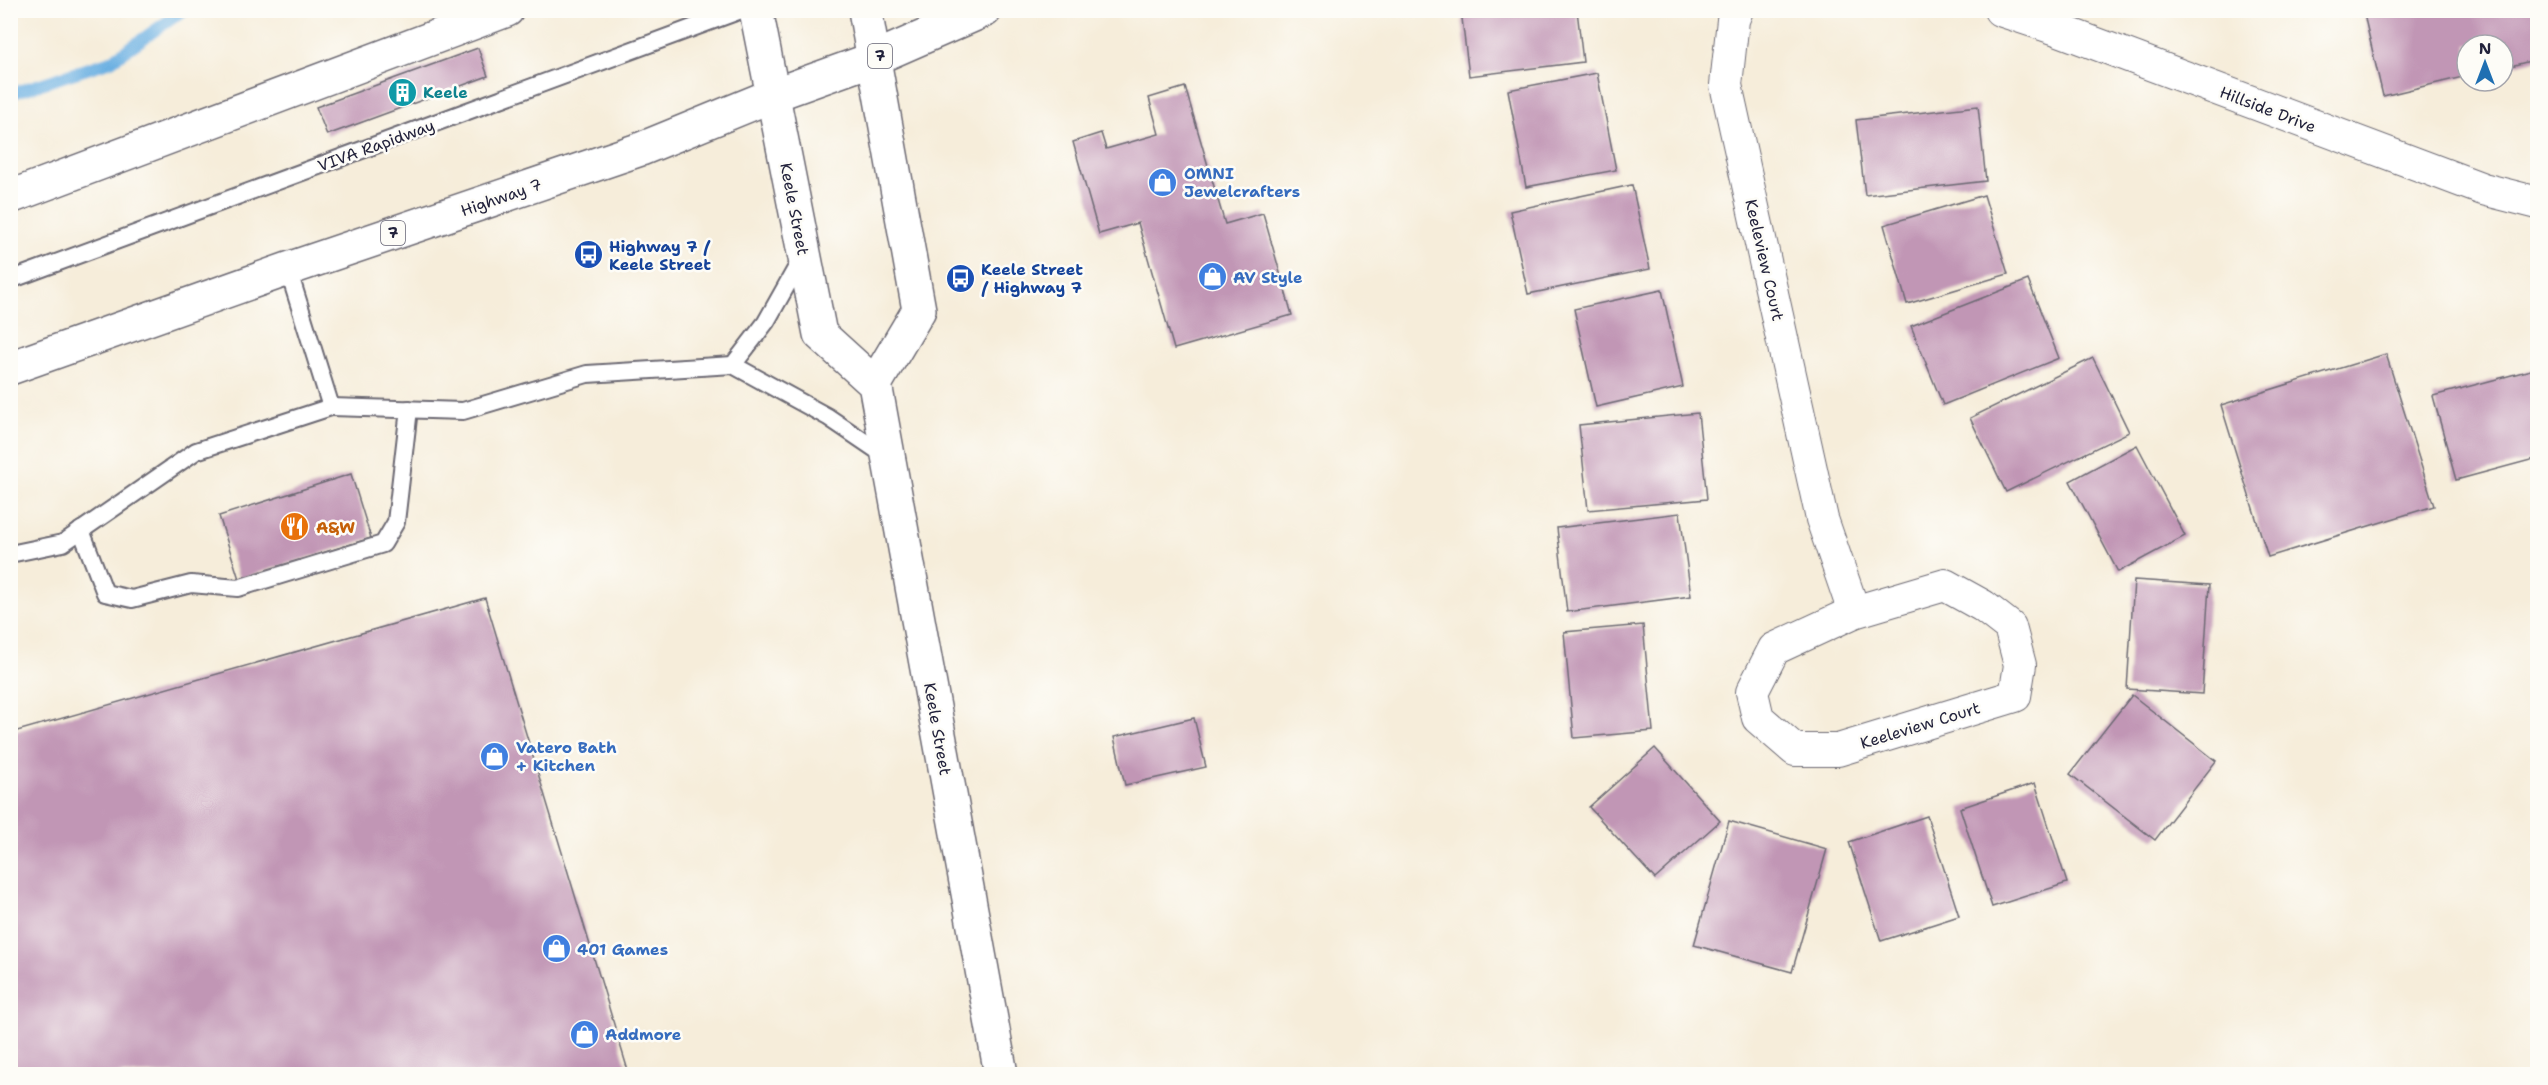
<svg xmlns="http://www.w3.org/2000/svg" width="2548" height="1085" viewBox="0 0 2548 1085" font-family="'Shantell Sans',sans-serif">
<rect width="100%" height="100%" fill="#fdfcf7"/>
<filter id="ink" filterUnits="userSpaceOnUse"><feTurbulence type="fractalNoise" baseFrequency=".0167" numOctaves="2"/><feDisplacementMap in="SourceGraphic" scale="12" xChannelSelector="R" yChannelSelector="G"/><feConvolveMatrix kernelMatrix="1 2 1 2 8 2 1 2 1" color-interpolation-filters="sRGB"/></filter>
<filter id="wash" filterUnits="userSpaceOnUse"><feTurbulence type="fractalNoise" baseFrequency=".008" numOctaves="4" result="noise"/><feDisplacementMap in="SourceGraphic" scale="24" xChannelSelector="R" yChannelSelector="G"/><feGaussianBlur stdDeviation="1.35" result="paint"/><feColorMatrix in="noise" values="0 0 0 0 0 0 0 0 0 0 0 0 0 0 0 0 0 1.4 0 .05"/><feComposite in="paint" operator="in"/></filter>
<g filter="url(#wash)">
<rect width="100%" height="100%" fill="#f6edda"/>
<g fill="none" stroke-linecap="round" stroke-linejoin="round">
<polyline stroke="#6cb0e2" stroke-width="12" points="10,94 111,61 184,10"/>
</g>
<g id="blocks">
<g fill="#c196b5">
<polygon points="1461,10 1577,10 1583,62 1469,76"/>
<polygon points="2363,10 2535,10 2538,59 2503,68 2503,45 2467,45 2467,76 2383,96"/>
<polygon points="478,48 488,76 327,135 316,107"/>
<polygon points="1597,73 1616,170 1526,187 1508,90"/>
<polygon points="1185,87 1225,224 1263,213 1292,315 1174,349 1138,223 1099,234 1073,142 1101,133 1106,149 1159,134 1149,98"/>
<polygon points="1978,106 1986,181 1865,195 1856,120"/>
<polygon points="1632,185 1650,269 1528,294 1510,211"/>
<polygon points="1984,195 2008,274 1907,304 1884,225"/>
<polygon points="2028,280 2059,358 1943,405 1911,326"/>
<polygon points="1662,290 1683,387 1596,407 1574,309"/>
<polygon points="2386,354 2434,506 2268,557 2221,405"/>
<polygon points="2093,358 2129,432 2006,492 1970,418"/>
<polygon points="2538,368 2538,458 2456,480 2433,396"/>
<polygon points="1698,413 1707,499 1588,510 1579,425"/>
<polygon points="2137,445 2185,536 2118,572 2070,481"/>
<polygon points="351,474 371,538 239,579 219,516"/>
<polygon points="1680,513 1691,596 1567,612 1557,528"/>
<polygon points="2134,580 2209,585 2202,694 2127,689"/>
<polygon points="485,598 629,1074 10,1074 10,733"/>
<polygon points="1643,625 1653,731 1574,738 1564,632"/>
<polygon points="2132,695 2216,761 2155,840 2070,774"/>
<polygon points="1194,718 1206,767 1125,785 1114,737"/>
<polygon points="1655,748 1720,821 1655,879 1589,807"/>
<polygon points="2035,783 2067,883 1992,907 1960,808"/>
<polygon points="1927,816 1959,916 1881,941 1849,842"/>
<polygon points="1729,821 1827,849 1792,972 1694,945"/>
</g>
</g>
</g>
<g filter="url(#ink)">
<use href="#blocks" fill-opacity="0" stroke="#6c6973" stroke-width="1.5"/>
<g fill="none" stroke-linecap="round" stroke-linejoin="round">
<defs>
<g id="service">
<polyline points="288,269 331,407 463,411 587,374 733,365 828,417 887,457"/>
<polyline points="10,280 741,10"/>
<polyline points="733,365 766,322 802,258"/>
<polyline points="81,530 105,593 132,599 191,584 238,588 383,544 396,522 409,409"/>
<polyline points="10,554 63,543 196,451 331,407"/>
</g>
<g id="minor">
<polyline points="1737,10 1733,20 1726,85 1822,519 1854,612"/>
<polyline points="2000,10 2054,28 2483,189 2538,203"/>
<polygon points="1945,585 1983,606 2010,627 2020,665 2015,696 1838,750 1795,750 1758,718 1752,692 1774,649 1854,612"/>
</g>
<g id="secondary">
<polyline points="756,10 820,334 875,384 1001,1074"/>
<polyline points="865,10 919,310 875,384"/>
</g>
<g id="primary">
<polyline points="10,197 507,10"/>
<polyline points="10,368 288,269 641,149 773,95 873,59 985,10"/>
</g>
</defs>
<use href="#service" stroke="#6c6973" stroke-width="20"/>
<use href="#minor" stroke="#6c6973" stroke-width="34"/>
<use href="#secondary" stroke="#6c6973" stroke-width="36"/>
<use href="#primary" stroke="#6c6973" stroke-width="36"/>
<use href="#service" stroke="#fff" stroke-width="16"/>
<use href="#minor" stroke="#fff" stroke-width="32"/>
<use href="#secondary" stroke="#fff" stroke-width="33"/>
<use href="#primary" stroke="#fff" stroke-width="33"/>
</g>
</g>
<defs>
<symbol id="building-disc" viewBox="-11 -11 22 22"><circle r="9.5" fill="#0f9aa8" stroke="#fdfcf7"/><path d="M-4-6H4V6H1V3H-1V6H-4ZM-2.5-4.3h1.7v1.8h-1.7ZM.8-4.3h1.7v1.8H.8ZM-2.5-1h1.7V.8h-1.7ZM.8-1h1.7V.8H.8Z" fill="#fff"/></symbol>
<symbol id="shop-disc" viewBox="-11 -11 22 22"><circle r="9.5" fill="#3f7fe0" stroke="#fdfcf7"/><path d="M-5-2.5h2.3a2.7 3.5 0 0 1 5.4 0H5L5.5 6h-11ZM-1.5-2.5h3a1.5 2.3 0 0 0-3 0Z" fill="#fff"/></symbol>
<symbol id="bus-disc" viewBox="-11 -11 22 22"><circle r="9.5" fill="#1a4fb4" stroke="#fdfcf7"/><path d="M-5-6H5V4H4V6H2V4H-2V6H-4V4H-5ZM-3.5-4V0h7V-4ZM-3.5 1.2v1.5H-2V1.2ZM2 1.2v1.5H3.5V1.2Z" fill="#fff"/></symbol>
<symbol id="restaurant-disc" viewBox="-11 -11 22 22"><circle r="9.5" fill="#e8710a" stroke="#fdfcf7"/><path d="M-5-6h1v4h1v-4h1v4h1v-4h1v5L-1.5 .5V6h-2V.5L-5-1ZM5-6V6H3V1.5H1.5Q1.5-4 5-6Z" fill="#fff"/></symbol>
</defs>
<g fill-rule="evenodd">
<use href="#building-disc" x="386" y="76" width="33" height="33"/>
<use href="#shop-disc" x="1146" y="166" width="33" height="33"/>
<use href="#bus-disc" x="572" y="238" width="33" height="33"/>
<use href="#shop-disc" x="1196" y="260" width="33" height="33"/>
<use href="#bus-disc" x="944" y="262" width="33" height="33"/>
<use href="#restaurant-disc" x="278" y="510" width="33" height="33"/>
<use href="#shop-disc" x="478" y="740" width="33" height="33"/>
<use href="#shop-disc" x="540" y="932" width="33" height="33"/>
<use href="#shop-disc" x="568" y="1018" width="33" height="33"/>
</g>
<g text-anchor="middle" stroke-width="5" stroke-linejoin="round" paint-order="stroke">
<g fill="#fdfcf7" stroke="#646373" stroke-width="1.5">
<rect x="868" y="44" width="24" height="24" rx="4.5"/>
<rect x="381" y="221" width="24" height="24" rx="4.5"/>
</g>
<g font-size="15" font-weight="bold" fill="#22223b">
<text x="880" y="61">7</text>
<text x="393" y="238">7</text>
</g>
<g font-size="16" font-weight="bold" fill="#0d838f" stroke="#fdfcf7" text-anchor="start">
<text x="423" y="98">Keele</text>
</g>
<g font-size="16" fill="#22223b" stroke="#fdfcf7">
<text transform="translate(2268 109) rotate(21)" y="6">Hillside Drive</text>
<text transform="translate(376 145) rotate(-20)" y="6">VIVA Rapidway</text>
<text transform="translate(501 197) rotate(-19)" y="6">Highway 7</text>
<text transform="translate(795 209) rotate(79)" y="6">Keele Street</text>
<text transform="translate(1765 260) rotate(77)" y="6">Keeleview Court</text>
<text transform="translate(1920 725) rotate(-17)" y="6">Keeleview Court</text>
<text transform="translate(938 729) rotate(80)" y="6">Keele Street</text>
</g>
<g font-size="16" font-weight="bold" fill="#366cbe" stroke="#fdfcf7" text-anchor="start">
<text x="1184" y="179">OMNI<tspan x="1184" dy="18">Jewelcrafters</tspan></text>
<text x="1233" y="283">AV Style</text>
<text x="516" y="753">Vatero Bath<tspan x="516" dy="18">+ Kitchen</tspan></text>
<text x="577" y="955">401 Games</text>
<text x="605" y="1040">Addmore</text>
</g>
<g font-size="16" font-weight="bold" fill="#164399" stroke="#fdfcf7" text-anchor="start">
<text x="609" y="252">Highway 7 /<tspan x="609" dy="18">Keele Street</tspan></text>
<text x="981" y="275">Keele Street<tspan x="981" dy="18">/ Highway 7</tspan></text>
</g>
<g font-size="16" font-weight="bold" fill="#c56008" stroke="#fdfcf7" text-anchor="start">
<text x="316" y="533">A&amp;W</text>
</g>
</g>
<rect width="2548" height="1085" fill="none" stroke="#fdfcf7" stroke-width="36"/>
<g transform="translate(2485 63)"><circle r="28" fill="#fdfcf7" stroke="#a5a5ac" stroke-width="1.5"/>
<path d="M0-4.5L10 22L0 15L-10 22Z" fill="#1f6fb2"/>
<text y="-9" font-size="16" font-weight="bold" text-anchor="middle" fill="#22223b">N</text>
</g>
</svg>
